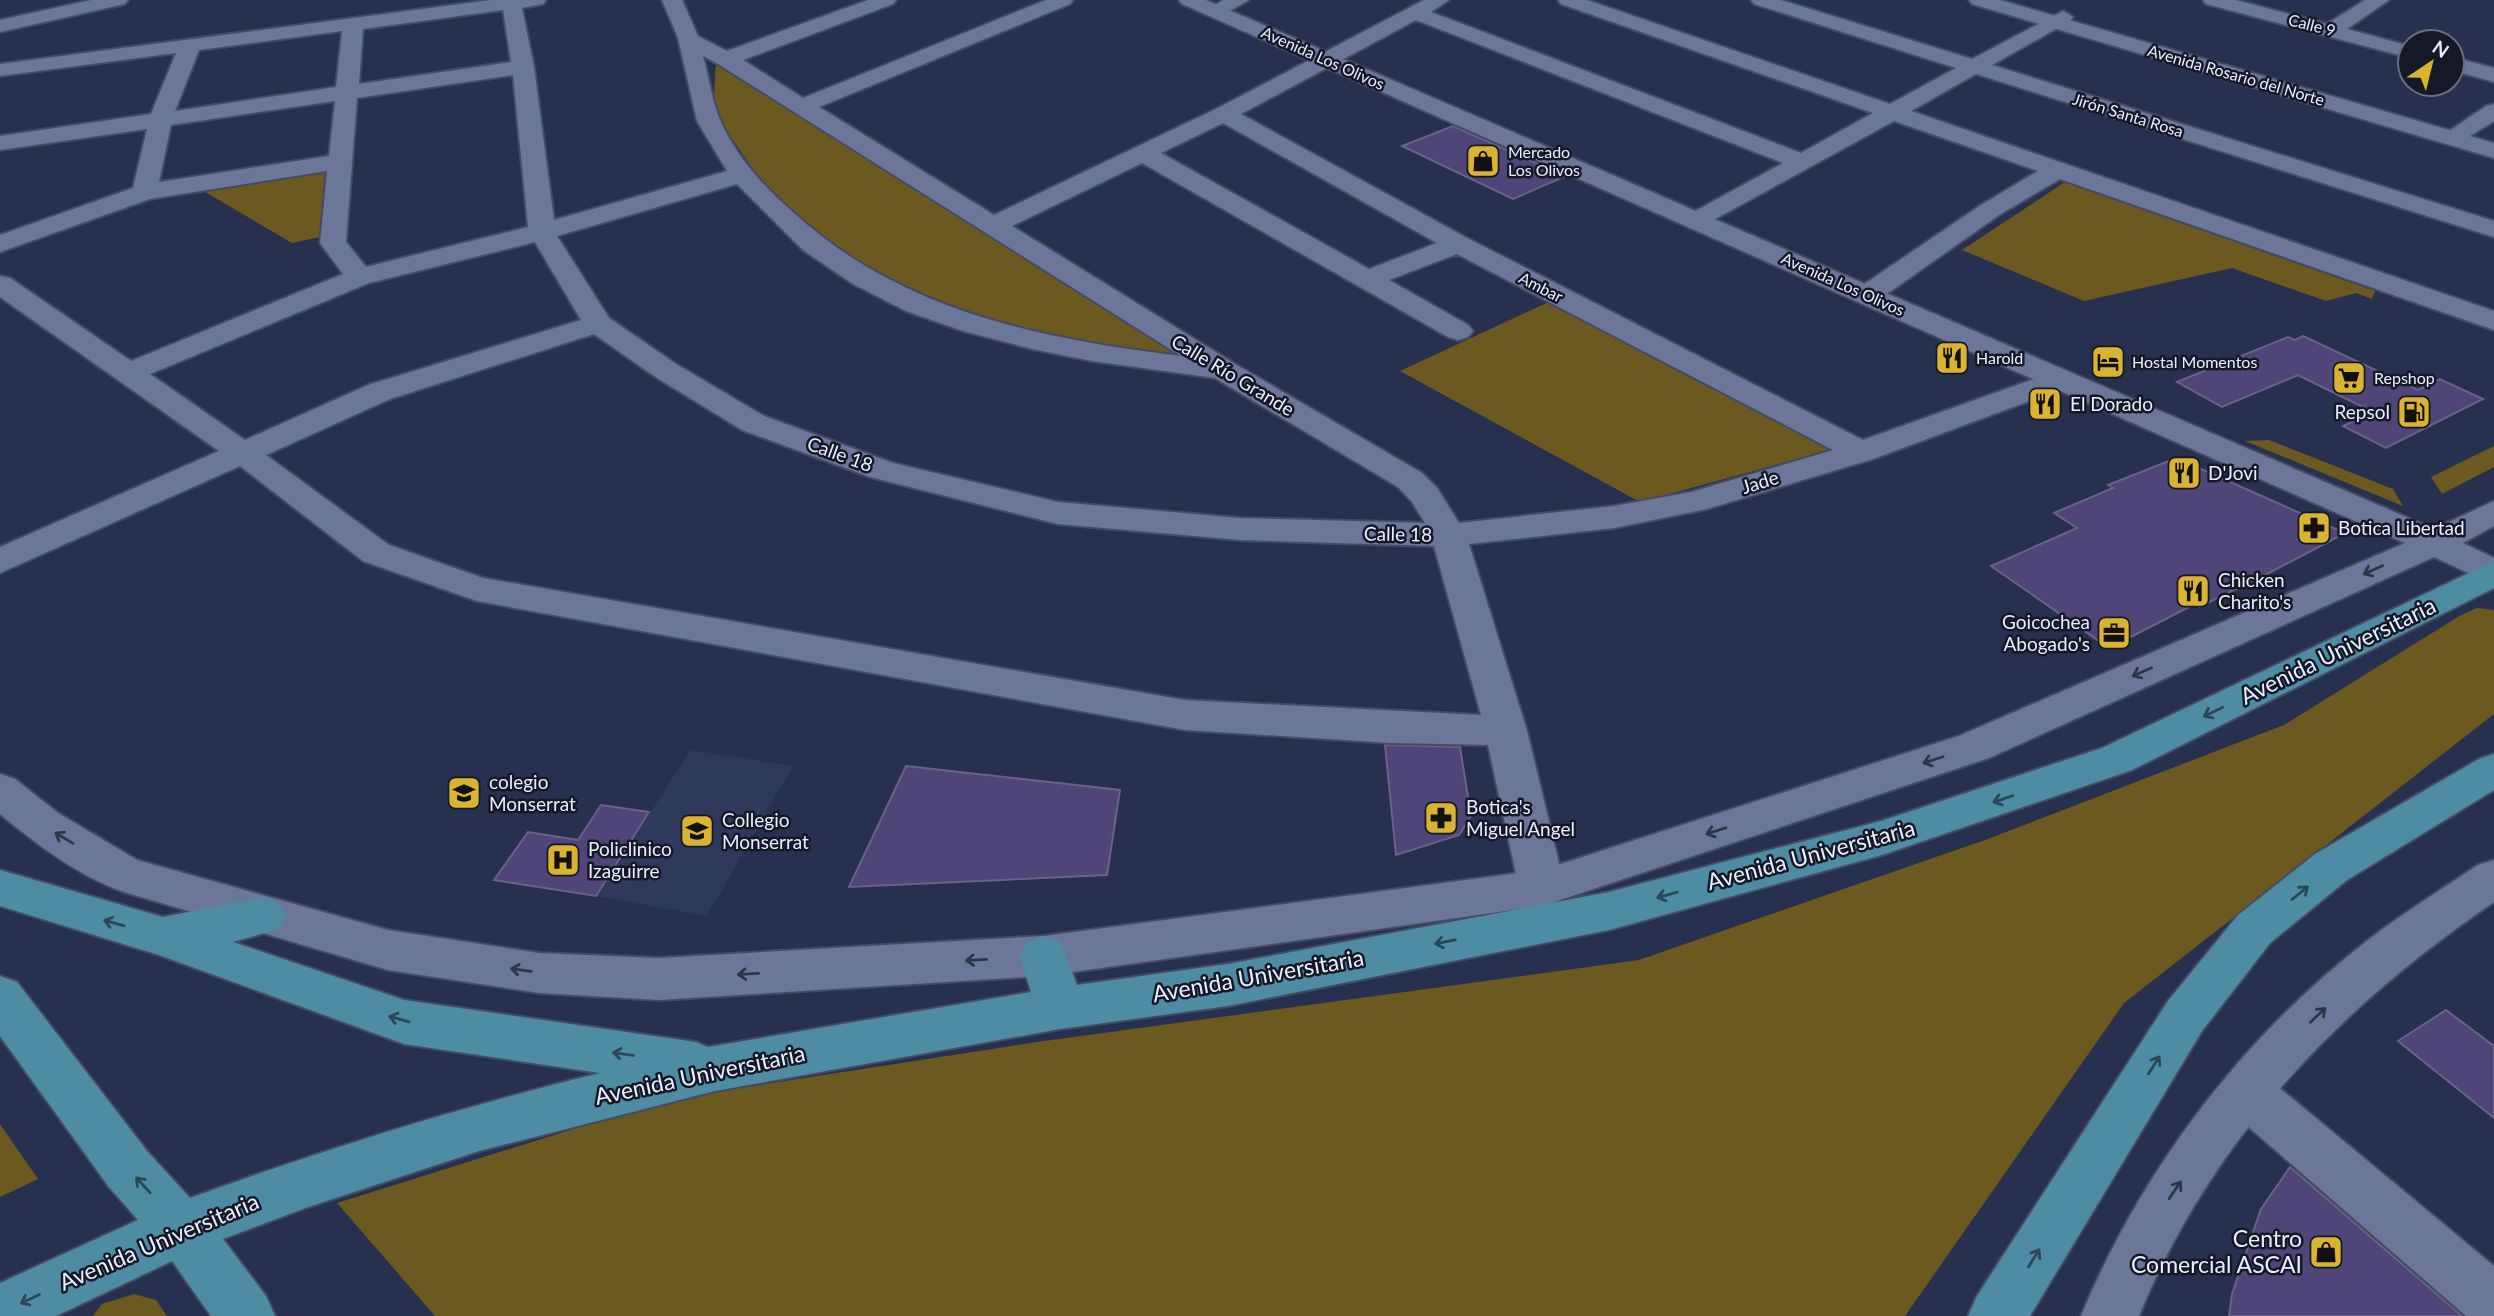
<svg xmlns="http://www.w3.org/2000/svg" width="2494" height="1316" viewBox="0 0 2494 1316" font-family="Lato,sans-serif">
<rect width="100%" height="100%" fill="#27304e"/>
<polygon fill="#2f395c" points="691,750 793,766 707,916 596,896"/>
<g fill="#6b5920">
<polygon points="716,60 1192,358 1079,345 969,317 870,274 808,231 755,172 719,120 714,97"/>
<polygon points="331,168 320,237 292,243 200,189"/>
<polygon points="2065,182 2375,291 2372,299 2356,293 2326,301 2232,268 2084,301 1962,250"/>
<polygon points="1553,300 1838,448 1640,502 1400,371"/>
<polygon points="2269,440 2393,489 2403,506 2245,441"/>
<polygon points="2494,446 2494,467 2442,494 2431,477"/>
<polygon points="2477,608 2494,610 2494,714 2124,1003 1905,1316 435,1316 337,1203 669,1099 1037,1042 1639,960 1985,840 2284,725 2461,615"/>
<polygon points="0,1124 38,1179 0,1197"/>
<polygon points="134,1294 156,1300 167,1316 93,1316 102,1304"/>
</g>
<g fill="#4f4579" stroke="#686386" stroke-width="2">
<polygon points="1453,126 1536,163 1566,176 1513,199 1402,146"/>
<polygon points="2303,336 2418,390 2440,379 2483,399 2386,448 2343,426 2373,412 2298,375 2222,407 2177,382 2288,337 2295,340"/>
<polygon points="2176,458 2345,533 2267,574 2199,607 2195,604 2109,648 1991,566 2077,528 2054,513 2113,488 2108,485"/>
<polygon points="1385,745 1460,747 1471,816 1459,835 1396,855"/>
<polygon points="906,766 1120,790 1107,875 849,887"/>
<polygon points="601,805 649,812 596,896 494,880 528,832 578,840"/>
<polygon points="2446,1010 2494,1046 2494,1118 2398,1041"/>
<polygon points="2290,1167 2462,1316 2229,1316 2232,1294 2261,1209"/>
</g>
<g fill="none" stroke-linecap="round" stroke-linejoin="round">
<defs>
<g id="street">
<polygon points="91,0 128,0 125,4 0,32 0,20"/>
<path d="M491,0h55l-3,4 -21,4 12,59 20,153 173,-49 -30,-50 -19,-83 -16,-38h20l16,36 29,15 141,-51h28l-3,4 -150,56 60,38 243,-98h27l-3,4 -251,103 175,108 222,-106 208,-109h25l-18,12 370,141 72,-40 -312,-109 -3,-4h29l303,104 66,-36 -202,-64 -3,-4h30l191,59 91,-48 10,6 -3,4 -78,44 502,156v16l-518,-163 -65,37 583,200v19l-434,-151 -61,36 -122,86 -10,2 -10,-2 -4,-6 4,-6 124,-84 57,-34 -144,-50 -197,108 -9,-2 -4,-6 4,-6 95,-52 -367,-143 -175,94 226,124 396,202 185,-66 11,-3 11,3 4,6 -4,6 -197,73 -166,50 -93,19 -145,16 58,187 38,157 -7,13 -16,5 -16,-5 -7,-13 -31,-143 -97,-2 -206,-13 -708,-129 -114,-40 -123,-95 -240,107v-26l219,-96 -219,-154v-21l10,2 121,83 212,-87 -23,-31 7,-72 -177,28 -150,53v-17l133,-47 14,-59 -147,21v-14l151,-22 25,-61 -176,23v-12zM503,10l8,52 -152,22 4,-55zM342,31l-6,56 -161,24 24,-61zM703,56l15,8 463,292c-140,-17 -280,-45 -387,-143 -29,-25 -57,-55 -73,-91 -9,-21 -12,-44 -18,-66zM513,75l15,152 -162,40 -20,-25 11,-144zM335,101l-6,55 -170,26 12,-57zM1223,123l214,120 -68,26 -208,-116zM1142,163l306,174 10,3 10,-3 5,-6 -5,-6 -79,-45 68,-26 376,196 -142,42 -77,14 -155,17 -22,-35 -15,-15 -187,-109 -223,-138zM737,184l66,66 50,34 53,27 57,20 69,18 60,12 123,17 183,109 14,15 13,21 -185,-5 -182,-16 -165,-39 -129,-47 -88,-52 -67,-46 -52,-82zM535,242l46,78 -213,65 -123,55 -95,-66 219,-91zM594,334l60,42 88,54 128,47 188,47 182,16 194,6 47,169 -296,-15 -702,-122 -94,-33 -123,-90 124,-56z"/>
<polygon points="1223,0 1249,0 1222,15 1208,15 1205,11"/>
<polygon points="2203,0 2236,0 2327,24 2365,0 2389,0 2347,29 2410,46 2410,58 2206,4"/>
<polygon points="2452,57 2494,68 2494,82 2452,70"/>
<polygon points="2494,104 2494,121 2459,143 2443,143 2439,138 2486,106"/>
<polygon points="2246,1069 2264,1075 2494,1266 2494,1316 2466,1316 2228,1109 2221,1092 2228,1075"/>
</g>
<g id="secondary">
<path d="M1179,0h27l1228,529 60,-28v25l-31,17 31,15v27l-60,-28 -445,201 -447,148 -498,70 -385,24 -120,-7 -151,-23 -264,-78c-44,-15 -88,-48 -124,-78v-40l15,5 43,34 79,47 251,70 151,23 120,5 385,-22 498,-66 417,-134 446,-193 -1223,-539z"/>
<polygon points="1969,0 2000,0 2494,143 2494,158 1972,4"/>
<path d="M2494,860v42c-154,104 -284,239 -355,414h-58c62,-148 160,-277 287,-376 35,-27 73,-50 110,-75z"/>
</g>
<g id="primary">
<path d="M2494,561v27l-362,182 -250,85 -273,75 -381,76 -168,23 -345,62 -236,60 -171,56 -85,32 43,57 9,20h-64l-39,-55 -116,55h-56v-33l138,-63 -29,-33 -109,-151v-60l17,6 130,169 43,47c135,-49 271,-91 410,-125l-196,-29 -245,-89 -159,-49v-36l163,47 100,-20 16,6 7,13 -7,13 -46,13 171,58 292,42 12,5 323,-55 -11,-36 7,-14 17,-6 17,6 16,43 151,-21 381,-72 272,-71 221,-73z"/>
<polygon points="2494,754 2494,790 2347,880 2270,943 2202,1031 2030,1316 1968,1316 1977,1296 2168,1001 2238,915 2315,854 2479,759"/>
</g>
</defs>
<use href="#street" stroke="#444b64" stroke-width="4"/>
<use href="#secondary" stroke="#444b64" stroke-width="4"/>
<use href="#primary" stroke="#444b64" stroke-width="4"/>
<use href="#street" fill="#6b7698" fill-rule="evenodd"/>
<use href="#secondary" fill="#6b7698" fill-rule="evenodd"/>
<use href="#primary" fill="#4e8ca4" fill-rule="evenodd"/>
</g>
<defs><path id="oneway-shaft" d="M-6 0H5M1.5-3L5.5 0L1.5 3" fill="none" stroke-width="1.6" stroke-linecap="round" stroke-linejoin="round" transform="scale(1.75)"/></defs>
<g stroke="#2f3548">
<use href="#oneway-shaft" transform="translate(2373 570) rotate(156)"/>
<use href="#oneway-shaft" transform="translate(2142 672) rotate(156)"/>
<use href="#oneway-shaft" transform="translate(1933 760) rotate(162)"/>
<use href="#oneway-shaft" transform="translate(1716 831) rotate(162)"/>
<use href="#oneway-shaft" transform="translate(64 838) rotate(-149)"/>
<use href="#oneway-shaft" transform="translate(976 960) rotate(177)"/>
<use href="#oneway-shaft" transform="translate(521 970) rotate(-172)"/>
<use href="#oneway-shaft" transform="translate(748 974) rotate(177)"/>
<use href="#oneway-shaft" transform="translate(2318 1015) rotate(-44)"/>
<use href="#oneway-shaft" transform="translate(2175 1190) rotate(-56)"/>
</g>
<g stroke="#2c4758">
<use href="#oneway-shaft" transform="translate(2213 712) rotate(154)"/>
<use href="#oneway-shaft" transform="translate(2003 799) rotate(161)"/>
<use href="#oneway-shaft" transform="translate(2300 893) rotate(-39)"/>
<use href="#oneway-shaft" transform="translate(1667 895) rotate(164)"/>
<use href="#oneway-shaft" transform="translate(114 923) rotate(-164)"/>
<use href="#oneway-shaft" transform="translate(1445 942) rotate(169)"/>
<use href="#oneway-shaft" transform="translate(399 1019) rotate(-164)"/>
<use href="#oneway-shaft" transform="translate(623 1054) rotate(-172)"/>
<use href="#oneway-shaft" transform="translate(2154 1065) rotate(-58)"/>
<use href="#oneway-shaft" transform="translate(143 1185) rotate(-133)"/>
<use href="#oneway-shaft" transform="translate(2034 1258) rotate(-58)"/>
<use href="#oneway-shaft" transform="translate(30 1299) rotate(155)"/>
</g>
<defs>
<symbol id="shop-square" viewBox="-11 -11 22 22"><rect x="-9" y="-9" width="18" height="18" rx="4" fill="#dab333" stroke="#151926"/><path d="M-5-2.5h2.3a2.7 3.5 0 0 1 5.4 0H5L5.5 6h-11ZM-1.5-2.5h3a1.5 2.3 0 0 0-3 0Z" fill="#111"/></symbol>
<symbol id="restaurant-square" viewBox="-11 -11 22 22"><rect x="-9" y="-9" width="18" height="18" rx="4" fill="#dab333" stroke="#151926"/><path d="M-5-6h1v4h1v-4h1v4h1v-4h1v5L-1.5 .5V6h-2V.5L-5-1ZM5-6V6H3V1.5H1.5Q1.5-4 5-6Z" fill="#111"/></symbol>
<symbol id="hotel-square" viewBox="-11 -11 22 22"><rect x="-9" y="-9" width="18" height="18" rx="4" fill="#dab333" stroke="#151926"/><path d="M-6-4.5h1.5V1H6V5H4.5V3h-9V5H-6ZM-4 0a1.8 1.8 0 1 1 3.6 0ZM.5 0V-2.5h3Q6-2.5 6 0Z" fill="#111"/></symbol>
<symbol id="supermarket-square" viewBox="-11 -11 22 22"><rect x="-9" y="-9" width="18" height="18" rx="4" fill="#dab333" stroke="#151926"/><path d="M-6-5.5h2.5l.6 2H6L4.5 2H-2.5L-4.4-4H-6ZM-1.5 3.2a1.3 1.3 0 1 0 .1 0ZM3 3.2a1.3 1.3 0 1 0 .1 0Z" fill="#111"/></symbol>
<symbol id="fuel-square" viewBox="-11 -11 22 22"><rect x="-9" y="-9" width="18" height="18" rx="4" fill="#dab333" stroke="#151926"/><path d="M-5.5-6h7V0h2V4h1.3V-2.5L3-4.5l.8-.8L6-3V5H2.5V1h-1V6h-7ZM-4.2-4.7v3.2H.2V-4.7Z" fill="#111"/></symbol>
<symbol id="pharmacy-square" viewBox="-11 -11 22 22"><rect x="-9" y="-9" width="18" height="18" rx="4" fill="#dab333" stroke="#151926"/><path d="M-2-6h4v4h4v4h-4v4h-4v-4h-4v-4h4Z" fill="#111"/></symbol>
<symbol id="office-square" viewBox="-11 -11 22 22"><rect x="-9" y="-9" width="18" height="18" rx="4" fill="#dab333" stroke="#151926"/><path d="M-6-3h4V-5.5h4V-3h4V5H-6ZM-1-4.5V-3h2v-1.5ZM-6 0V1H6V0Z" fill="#111"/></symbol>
<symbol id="school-square" viewBox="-11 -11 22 22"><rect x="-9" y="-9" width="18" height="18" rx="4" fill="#dab333" stroke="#151926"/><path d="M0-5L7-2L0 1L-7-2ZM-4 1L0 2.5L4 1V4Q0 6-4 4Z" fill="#111"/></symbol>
<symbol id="university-square" viewBox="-11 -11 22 22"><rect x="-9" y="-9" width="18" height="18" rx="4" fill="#dab333" stroke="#151926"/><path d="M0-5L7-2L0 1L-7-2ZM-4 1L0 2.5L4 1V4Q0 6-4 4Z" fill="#111"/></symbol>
<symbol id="hospital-square" viewBox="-11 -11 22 22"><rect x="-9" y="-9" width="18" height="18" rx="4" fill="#dab333" stroke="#151926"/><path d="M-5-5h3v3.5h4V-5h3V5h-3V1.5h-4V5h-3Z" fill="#111"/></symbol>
</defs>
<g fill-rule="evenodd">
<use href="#shop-square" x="1464" y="142" width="38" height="38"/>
<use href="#restaurant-square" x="1933" y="339" width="38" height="38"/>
<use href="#hotel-square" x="2089" y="343" width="38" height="38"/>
<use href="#supermarket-square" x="2330" y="359" width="38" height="38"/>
<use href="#restaurant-square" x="2026" y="385" width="38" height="38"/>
<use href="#fuel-square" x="2395" y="393" width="38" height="38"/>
<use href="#restaurant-square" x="2165" y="454" width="38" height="38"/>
<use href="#pharmacy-square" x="2295" y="509" width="38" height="38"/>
<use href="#restaurant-square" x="2174" y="572" width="38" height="38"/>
<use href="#office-square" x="2095" y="614" width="38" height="38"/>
<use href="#school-square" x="445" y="774" width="38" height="38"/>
<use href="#pharmacy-square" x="1422" y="799" width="38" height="38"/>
<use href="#university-square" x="678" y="812" width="38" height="38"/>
<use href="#hospital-square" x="544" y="841" width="38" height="38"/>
<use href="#shop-square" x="2307" y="1233" width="38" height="38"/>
</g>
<g text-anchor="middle" stroke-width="5" stroke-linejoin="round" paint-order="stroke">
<g font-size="16" fill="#e9eefe" stroke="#151926">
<text transform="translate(2312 25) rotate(14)" y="6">Calle 9</text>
<text transform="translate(1323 58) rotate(24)" y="6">Avenida Los Olivos</text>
<text transform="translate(2236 75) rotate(16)" y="6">Avenida Rosario del Norte</text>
<text transform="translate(2128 115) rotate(17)" y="6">Jirón Santa Rosa</text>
<text transform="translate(1843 284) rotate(24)" y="6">Avenida Los Olivos</text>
<text transform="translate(1541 287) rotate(27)" y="6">Ambar</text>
</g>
<g font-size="16" fill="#e9eefe" stroke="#151926" text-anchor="start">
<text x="1508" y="158">Mercado<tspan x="1508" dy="18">Los Olivos</tspan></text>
<text x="1976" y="364">Harold</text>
<text x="2132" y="368">Hostal Momentos</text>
<text x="2374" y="384">Repshop</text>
</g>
<g font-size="19" fill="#e9eefe" stroke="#151926">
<text transform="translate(1233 375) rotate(31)" y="7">Calle Río Grande</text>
<text transform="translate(840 454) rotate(20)" y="7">Calle 18</text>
<text transform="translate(1760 482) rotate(-17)" y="7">Jade</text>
<text transform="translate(1398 534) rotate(1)" y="7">Calle 18</text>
</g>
<g font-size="19" fill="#e9eefe" stroke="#151926" text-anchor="start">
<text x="2070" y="411">El Dorado</text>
<text x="2390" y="419" text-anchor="end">Repsol</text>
<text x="2208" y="480">D'Jovi</text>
<text x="2338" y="535">Botica Libertad</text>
<text x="2218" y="587">Chicken<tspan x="2218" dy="22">Charito's</tspan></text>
<text x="2090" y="629" text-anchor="end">Goicochea<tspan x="2090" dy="22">Abogado's</tspan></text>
<text x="489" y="789">colegio<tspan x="489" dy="22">Monserrat</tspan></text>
<text x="1466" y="814">Botica's<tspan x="1466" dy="22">Miguel Angel</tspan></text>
<text x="722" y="827">Collegio<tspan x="722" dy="22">Monserrat</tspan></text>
<text x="588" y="856">Policlinico<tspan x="588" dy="22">Izaguirre</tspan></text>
</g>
<g font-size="23" fill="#e9eefe" stroke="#151926">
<text transform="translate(2338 651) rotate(-26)" y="8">Avenida Universitaria</text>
<text transform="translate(1811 855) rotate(-15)" y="8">Avenida Universitaria</text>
<text transform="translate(1258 976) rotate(-10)" y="8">Avenida Universitaria</text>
<text transform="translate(700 1075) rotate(-12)" y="8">Avenida Universitaria</text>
<text transform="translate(159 1242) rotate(-23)" y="8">Avenida Universitaria</text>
</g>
<g font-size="23" fill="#e9eefe" stroke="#151926" text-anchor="end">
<text x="2302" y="1247">Centro<tspan x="2302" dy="26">Comercial ASCAI</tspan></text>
</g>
</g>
<g transform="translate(2431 63) rotate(35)"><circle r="33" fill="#151926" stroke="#6a6e7c" stroke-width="2"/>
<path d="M0-5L12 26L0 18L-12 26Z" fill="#dab333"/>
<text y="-10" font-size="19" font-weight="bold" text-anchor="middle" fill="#e9eefe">N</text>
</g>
</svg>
